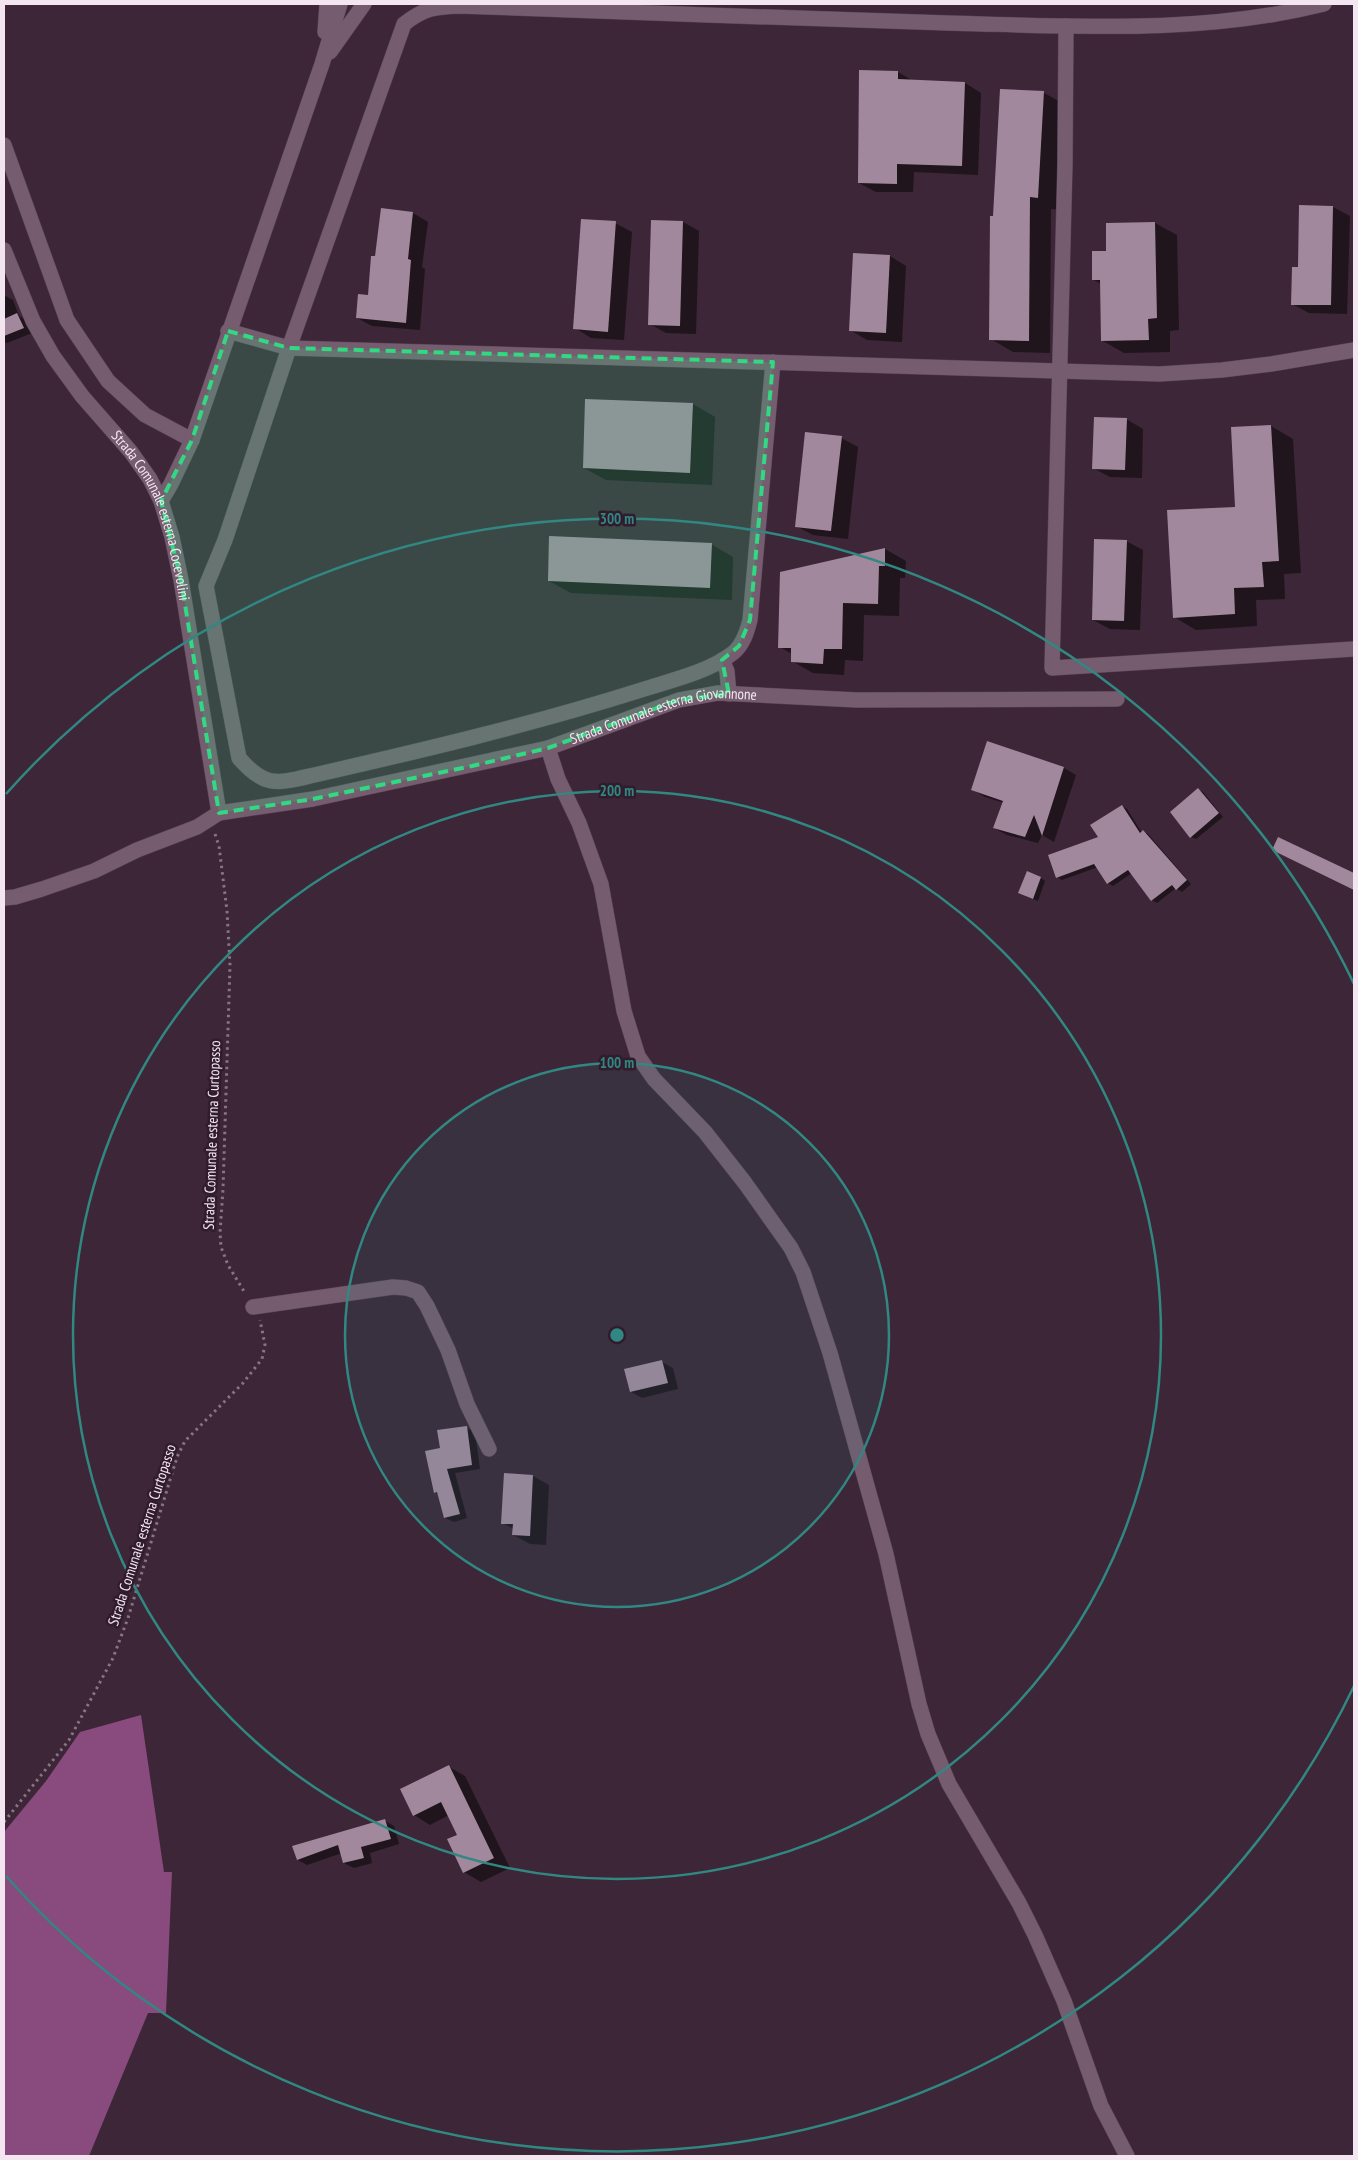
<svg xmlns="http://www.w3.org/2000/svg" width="1358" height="2160" viewBox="0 0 1358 2160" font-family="'PT Sans Narrow',sans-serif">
<rect width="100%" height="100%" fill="#3c2637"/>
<polygon fill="#894a7d" points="141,1715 164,1872 172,1872 166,2013 148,2013 89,2156 4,2156 4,1832 46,1781 80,1732"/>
<g fill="#0007">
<polygon points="898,72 913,81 965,83 981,93 978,175 914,172 913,192 876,192 859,183"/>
<polygon points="1044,93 1066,105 1060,210 1051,209 1050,353 1013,352 991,339 994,218"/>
<polygon points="1300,206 1333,207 1350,216 1347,314 1309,313 1292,304 1299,269"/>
<polygon points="382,209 413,213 428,222 422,267 425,269 420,330 372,326 357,318 369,296"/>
<polygon points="683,222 699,231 696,334 666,333 650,324"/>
<polygon points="615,223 632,232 624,340 591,338 575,328"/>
<polygon points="1155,223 1177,235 1179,330 1170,331 1170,352 1124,353 1103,341 1101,284 1094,280 1108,252"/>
<polygon points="855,254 890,256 906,266 902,342 867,340 850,330"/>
<polygon points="4,295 13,300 19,316 26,320 32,333 7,343 4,342"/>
<polygon points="693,404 715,417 712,485 606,480 584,468"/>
<polygon points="1126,419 1143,429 1142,478 1110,477 1093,468"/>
<polygon points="1271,426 1293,439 1301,573 1284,574 1285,599 1256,600 1257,626 1196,630 1174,617 1237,508 1232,428"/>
<polygon points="841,438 858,447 848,539 813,535 796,526"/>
<polygon points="1126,541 1143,550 1140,630 1110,629 1093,620"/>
<polygon points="711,544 733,557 732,600 571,593 549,581"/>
<polygon points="885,549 906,561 905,578 900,578 899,616 864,615 863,661 845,660 844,675 813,673 792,661 792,654 780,647 781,573"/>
<polygon points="987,743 1064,768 1076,775 1054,842 1042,835 1038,843 1007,835 994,828 1004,803 985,797 973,790"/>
<polygon points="1198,790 1203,792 1223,817 1196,839 1191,837"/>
<polygon points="1122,806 1127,809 1142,833 1144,832 1148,834 1191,884 1182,892 1176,888 1157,903 1152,900 1132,873 1113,886 1108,883 1098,867 1062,880 1057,877 1100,838"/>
<polygon points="1041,878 1045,881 1038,901 1025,896"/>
<polygon points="662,1362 673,1368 678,1389 642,1398 631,1392"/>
<polygon points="467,1428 475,1432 480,1469 455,1473 467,1518 454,1522 445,1518 439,1495 435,1492 441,1449"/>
<polygon points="505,1474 533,1476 549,1485 546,1545 530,1544 513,1535 514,1529 502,1523"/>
<polygon points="449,1767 465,1776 510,1868 481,1882 464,1872 459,1835 449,1815 430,1825 414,1815"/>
<polygon points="385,1821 394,1826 399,1844 370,1853 372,1863 354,1868 344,1863 342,1853 307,1865 298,1860"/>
</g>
<g fill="#a2889c">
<polygon points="859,70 898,71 898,79 965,82 962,166 897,164 897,184 858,183"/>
<polygon points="1000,89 1044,91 1038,198 1030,197 1029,341 989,340 990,216 993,216"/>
<polygon points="1299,205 1333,206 1331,305 1291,305 1292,267 1298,267"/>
<polygon points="381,208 413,212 408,259 411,260 406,323 356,318 358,294 368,295 371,256 375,256"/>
<polygon points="581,219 616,221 608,332 573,329"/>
<polygon points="651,220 683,221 680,326 648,325"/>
<polygon points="1155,222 1157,318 1148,319 1149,340 1101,341 1100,280 1092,280 1092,251 1106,251 1106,223"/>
<polygon points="853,253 890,255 886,333 849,331"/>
<polygon points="17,313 24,328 4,336 4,319"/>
<polygon points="585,399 693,403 690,473 583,468"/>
<polygon points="1094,417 1127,418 1125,470 1092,469"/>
<polygon points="1271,425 1279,561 1262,562 1264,587 1234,588 1235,614 1173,618 1167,510 1235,507 1231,427"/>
<polygon points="805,432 842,436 831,531 795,527"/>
<polygon points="549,536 712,543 710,588 548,581"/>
<polygon points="1094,539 1127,540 1124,621 1092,620"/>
<polygon points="885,548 885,566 879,566 878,604 843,603 842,649 824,649 823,664 791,662 791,648 778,648 780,572"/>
<polygon points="987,741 1064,767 1042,836 1034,815 1025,837 993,828 1003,801 971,790"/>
<polygon points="1198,788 1219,813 1190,838 1170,812"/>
<polygon points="1122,805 1140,833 1143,830 1187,880 1176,890 1172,885 1151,901 1128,870 1107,884 1094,864 1056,878 1048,855 1098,837 1090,825"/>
<polygon points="1278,837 1354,873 1354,890 1272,850"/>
<polygon points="1027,871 1041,877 1033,899 1018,893"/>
<polygon points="662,1360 668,1383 630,1392 624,1369"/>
<polygon points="467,1426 472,1465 447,1469 460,1514 444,1518 437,1492 434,1493 425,1451 440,1448 437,1430"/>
<polygon points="504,1473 533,1475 530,1536 512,1535 513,1524 501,1524"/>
<polygon points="449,1765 494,1858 463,1873 447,1839 457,1835 441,1802 413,1816 400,1789"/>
<polygon points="385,1819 391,1839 361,1847 364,1858 343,1863 338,1845 297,1860 292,1846"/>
</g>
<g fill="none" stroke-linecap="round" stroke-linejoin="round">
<defs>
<g id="minor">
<polyline points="1066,26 1065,165 1052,668 1354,649"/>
<polyline points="325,32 327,4"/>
<polyline points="330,52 364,4"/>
<polyline points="4,145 67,320 108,381 145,415 192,440"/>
<path id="s1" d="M4,250l29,71 20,35 29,40 49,56 19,27 11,22 11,36 9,43 38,233"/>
<polyline points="228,331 289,348 1160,374 1222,370 1271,364 1354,350"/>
<path d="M773,362l-23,258c-3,12 -7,25 -17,33 -26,20 -65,28 -95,38 -108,34 -218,60 -328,85 -34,8 -46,11 -71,-18l-33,-172 19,-46 64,-192 115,-324c20,-16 31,-17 55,-18 163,6 325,12 488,17 126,3 253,12 377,-19"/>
<polyline points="161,501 171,484 192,440 322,64 340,4"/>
<polyline points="722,660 727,671 729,694"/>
<polyline points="548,748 558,779 579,823 601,884 624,1011 638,1056 654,1079 705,1132 745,1183 791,1248 803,1272 830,1353 886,1554 919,1704 928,1734 949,1784 1019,1903 1035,1935 1064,2001 1101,2106 1127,2156"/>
<path id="s2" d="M4,898l11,-1 27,-8 52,-18 43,-21 60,-23 22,-14 94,-14 235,-51 131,-48 39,-7 139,7 260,-1"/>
<polyline points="253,1307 393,1287 406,1288 418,1292 427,1306 448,1350 467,1404 489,1449"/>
</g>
</defs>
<use href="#minor" stroke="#544251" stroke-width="16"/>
<g stroke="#887584" stroke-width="3" stroke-dasharray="2.5 4" stroke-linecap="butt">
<polyline points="215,834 219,846 227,911 230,965 223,1189 220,1233 221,1247 228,1265 245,1293"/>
<polyline points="4,1822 69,1740 113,1658 128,1618 177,1457 185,1441 243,1383 262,1359 265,1345 260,1320"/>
</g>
<use href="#minor" stroke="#755c6f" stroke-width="15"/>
</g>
<path fill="#32d882" fill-opacity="0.2" stroke="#32d882" stroke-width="4" stroke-dasharray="10 6" stroke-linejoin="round" d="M228,331l61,17 484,14 -23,258 -11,26 -17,14 7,34 -50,6 -131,48 -76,18 -159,33 -94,14 -38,-233 -20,-79 31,-61z"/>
<circle cx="617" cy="1335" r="272" fill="#318782" fill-opacity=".12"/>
<g fill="none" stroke="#318782" stroke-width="2.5">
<circle cx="617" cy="1335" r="272"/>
<circle cx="617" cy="1335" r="544"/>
<path d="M1354 1686A816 816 0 0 1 6 1876M6 794A816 816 0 0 1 1354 984"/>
</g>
<g text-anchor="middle" stroke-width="5" stroke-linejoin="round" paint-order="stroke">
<g font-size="15" fill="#f4e6f1" stroke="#311c2d">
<text dy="5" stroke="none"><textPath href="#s1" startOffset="308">Strada Comunale esterna Cocevolini</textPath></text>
<text dy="5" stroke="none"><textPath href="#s2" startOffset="689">Strada Comunale esterna Giovannone</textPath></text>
<text transform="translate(212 1135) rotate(-88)" y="5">Strada Comunale esterna Curtopasso</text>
<text transform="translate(142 1535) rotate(-72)" y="5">Strada Comunale esterna Curtopasso</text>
</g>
</g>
<circle cx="617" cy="1335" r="8" fill="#318782" stroke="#311c2d" stroke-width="2.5"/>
<g font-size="15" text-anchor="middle" font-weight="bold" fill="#318782" stroke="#311c2d" stroke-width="5" stroke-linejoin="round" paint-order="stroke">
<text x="617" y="524">300 m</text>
<text x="617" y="796">200 m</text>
<text x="617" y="1068">100 m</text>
</g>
<rect width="1358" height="2160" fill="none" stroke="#f4e6f1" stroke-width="10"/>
</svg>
